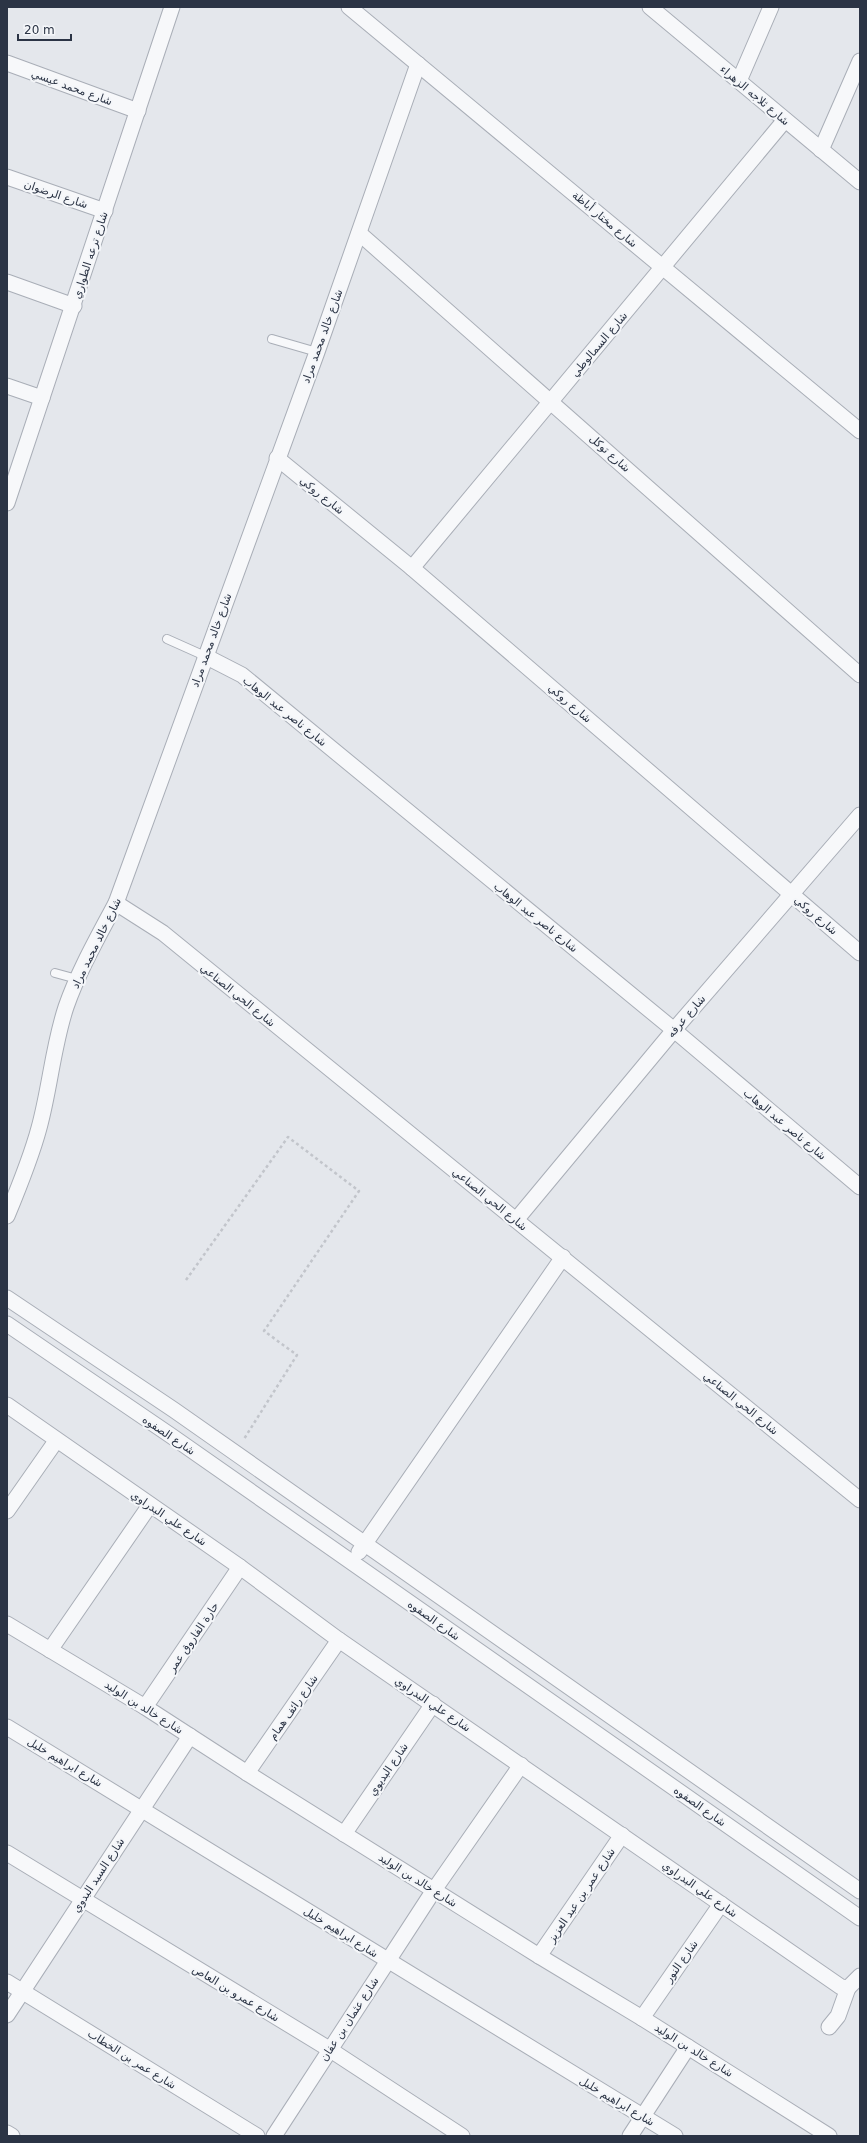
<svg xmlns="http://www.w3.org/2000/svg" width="867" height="2143" viewBox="0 0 867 2143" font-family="'DejaVu Sans',Cairo,sans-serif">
<rect width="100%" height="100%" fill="#e4e7ec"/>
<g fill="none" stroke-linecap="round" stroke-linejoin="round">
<defs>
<g id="service">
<polyline points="272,339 317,352"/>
<polyline points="167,639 205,656"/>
<polyline points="55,973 77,979"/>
</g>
<g id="minor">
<polyline points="349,7 860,431"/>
<polyline points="650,7 860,182"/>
<polyline points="7,63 138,111"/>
<polyline points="739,81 771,7"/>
<polyline points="821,150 860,61"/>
<polyline points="7,177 105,211"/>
<polyline points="359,233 860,675"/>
<polyline points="7,282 74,306"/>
<polyline points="7,386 42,398"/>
<polyline points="277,458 412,568 860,953"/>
<polyline points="7,503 172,7"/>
<polyline points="412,568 785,120"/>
<polyline points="205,656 242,675 674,1030 860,1187"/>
<polyline points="116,903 163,933 860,1500"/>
<path d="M7,1216c12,-29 24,-58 32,-88 11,-40 14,-82 27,-121 13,-37 32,-70 50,-104l201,-551 101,-288"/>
<polyline points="516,1220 674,1030 860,815"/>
<polyline points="7,1298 174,1410 860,1891"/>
<polyline points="7,1324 170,1435 860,1918"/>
<polyline points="7,1405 240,1567 339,1640 841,1987 848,1988 860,1976"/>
<polyline points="7,1511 56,1441"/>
<polyline points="359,1552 563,1257"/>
<polyline points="7,1624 145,1707 247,1773 539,1956 642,2018 829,2136"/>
<polyline points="50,1650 150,1505"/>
<polyline points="145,1707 240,1567"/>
<polyline points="7,1727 675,2136"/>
<polyline points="247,1773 339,1640"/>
<polyline points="344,1834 433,1704"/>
<polyline points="7,1853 329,2049 462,2136"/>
<polyline points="539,1956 622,1835"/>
<polyline points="7,1982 257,2136"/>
<polyline points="7,2015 190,1736"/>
<polyline points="642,2018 721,1904"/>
<polyline points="829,2027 838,2016 848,1988"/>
<polyline points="7,2133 12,2136"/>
<polyline points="274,2136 434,1890 521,1765"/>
<polyline points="630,2136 688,2047"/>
</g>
</defs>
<use href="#service" stroke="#a9aeb7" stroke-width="10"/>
<use href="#minor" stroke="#a9aeb7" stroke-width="17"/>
<polyline stroke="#c2c5cb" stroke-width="2.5" stroke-dasharray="3 3" stroke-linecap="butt" points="186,1280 288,1137 359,1191 264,1331 297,1355 244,1439"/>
<use href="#service" stroke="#f7f8fa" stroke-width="8"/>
<use href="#minor" stroke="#f7f8fa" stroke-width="15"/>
</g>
<g text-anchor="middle" stroke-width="4" stroke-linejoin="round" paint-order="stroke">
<g font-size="11" fill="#2b3445" stroke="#f4f6f9">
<text transform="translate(72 87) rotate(20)" y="4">شارع محمد عيسي</text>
<text transform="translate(755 95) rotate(40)" y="4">شارع ثلاجه الزهراء</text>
<text transform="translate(56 194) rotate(19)" y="4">شارع الرضوان</text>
<text transform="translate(605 219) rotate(40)" y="4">شارع مختار أباظة</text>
<text transform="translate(90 255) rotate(-72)" y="4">شارع ترعه الطواري</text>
<text transform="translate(322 336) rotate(-70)" y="4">شارع خالد محمد مراد</text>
<text transform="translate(599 344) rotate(-50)" y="4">شارع السمالوطي</text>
<text transform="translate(610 453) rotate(42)" y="4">شارع توكل</text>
<text transform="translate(322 495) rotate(39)" y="4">شارع روكي</text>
<text transform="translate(211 640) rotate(-70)" y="4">شارع خالد محمد مراد</text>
<text transform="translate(570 703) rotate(41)" y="4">شارع روكي</text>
<text transform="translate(285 711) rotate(39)" y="4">شارع ناصر عبد الوهاب</text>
<text transform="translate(816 915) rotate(41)" y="4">شارع روكي</text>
<text transform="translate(536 917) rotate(39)" y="4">شارع ناصر عبد الوهاب</text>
<text transform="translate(96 943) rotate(-64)" y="4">شارع خالد محمد مراد</text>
<text transform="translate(238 995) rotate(39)" y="4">شارع الحي الصناعي</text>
<text transform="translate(686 1016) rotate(-49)" y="4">شارع عرفه</text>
<text transform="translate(785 1124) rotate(40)" y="4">شارع ناصر عبد الوهاب</text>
<text transform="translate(490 1199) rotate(39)" y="4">شارع الحي الصناعي</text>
<text transform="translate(741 1403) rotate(39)" y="4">شارع الحي الصناعي</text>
<text transform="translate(169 1435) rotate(34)" y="4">شارع الصفوه</text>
<text transform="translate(169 1518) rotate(34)" y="4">شارع علي البدراوي</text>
<text transform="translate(434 1620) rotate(35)" y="4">شارع الصفوه</text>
<text transform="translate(193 1637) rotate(-56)" y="4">حارة الفاروق عمر</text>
<text transform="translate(433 1704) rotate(34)" y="4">شارع علي البدراوي</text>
<text transform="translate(144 1707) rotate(32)" y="4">شارع خالد بن الوليد</text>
<text transform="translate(293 1707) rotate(-55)" y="4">شارع رائف همام</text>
<text transform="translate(65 1762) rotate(31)" y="4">شارع ابراهيم خليل</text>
<text transform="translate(388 1769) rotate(-56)" y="4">شارع البديوي</text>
<text transform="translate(700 1806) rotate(35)" y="4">شارع الصفوه</text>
<text transform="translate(98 1875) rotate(-57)" y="4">شارع السيد البدوي</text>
<text transform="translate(418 1880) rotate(32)" y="4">شارع خالد بن الوليد</text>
<text transform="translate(700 1889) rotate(35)" y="4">شارع علي البدراوي</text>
<text transform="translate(581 1895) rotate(-56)" y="4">شارع عمر بن عبد العزيز</text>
<text transform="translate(341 1932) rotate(32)" y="4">شارع ابراهيم خليل</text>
<text transform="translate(681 1961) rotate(-55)" y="4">شارع النور</text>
<text transform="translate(236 1993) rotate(31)" y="4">شارع عمرو بن العاص</text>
<text transform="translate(349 2019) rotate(-57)" y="4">شارع عثمان بن عفان</text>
<text transform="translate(694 2050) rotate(32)" y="4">شارع خالد بن الوليد</text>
<text transform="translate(132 2059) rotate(32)" y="4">شارع عمر بن الخطاب</text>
<text transform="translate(617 2101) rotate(31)" y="4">شارع ابراهيم خليل</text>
</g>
</g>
<rect width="867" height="2143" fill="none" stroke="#2b3445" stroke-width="16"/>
<path d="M18 34v6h53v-6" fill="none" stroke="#2b3445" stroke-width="2"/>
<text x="24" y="34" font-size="12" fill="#2b3445" stroke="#f4f6f9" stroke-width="3" paint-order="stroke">20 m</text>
</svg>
